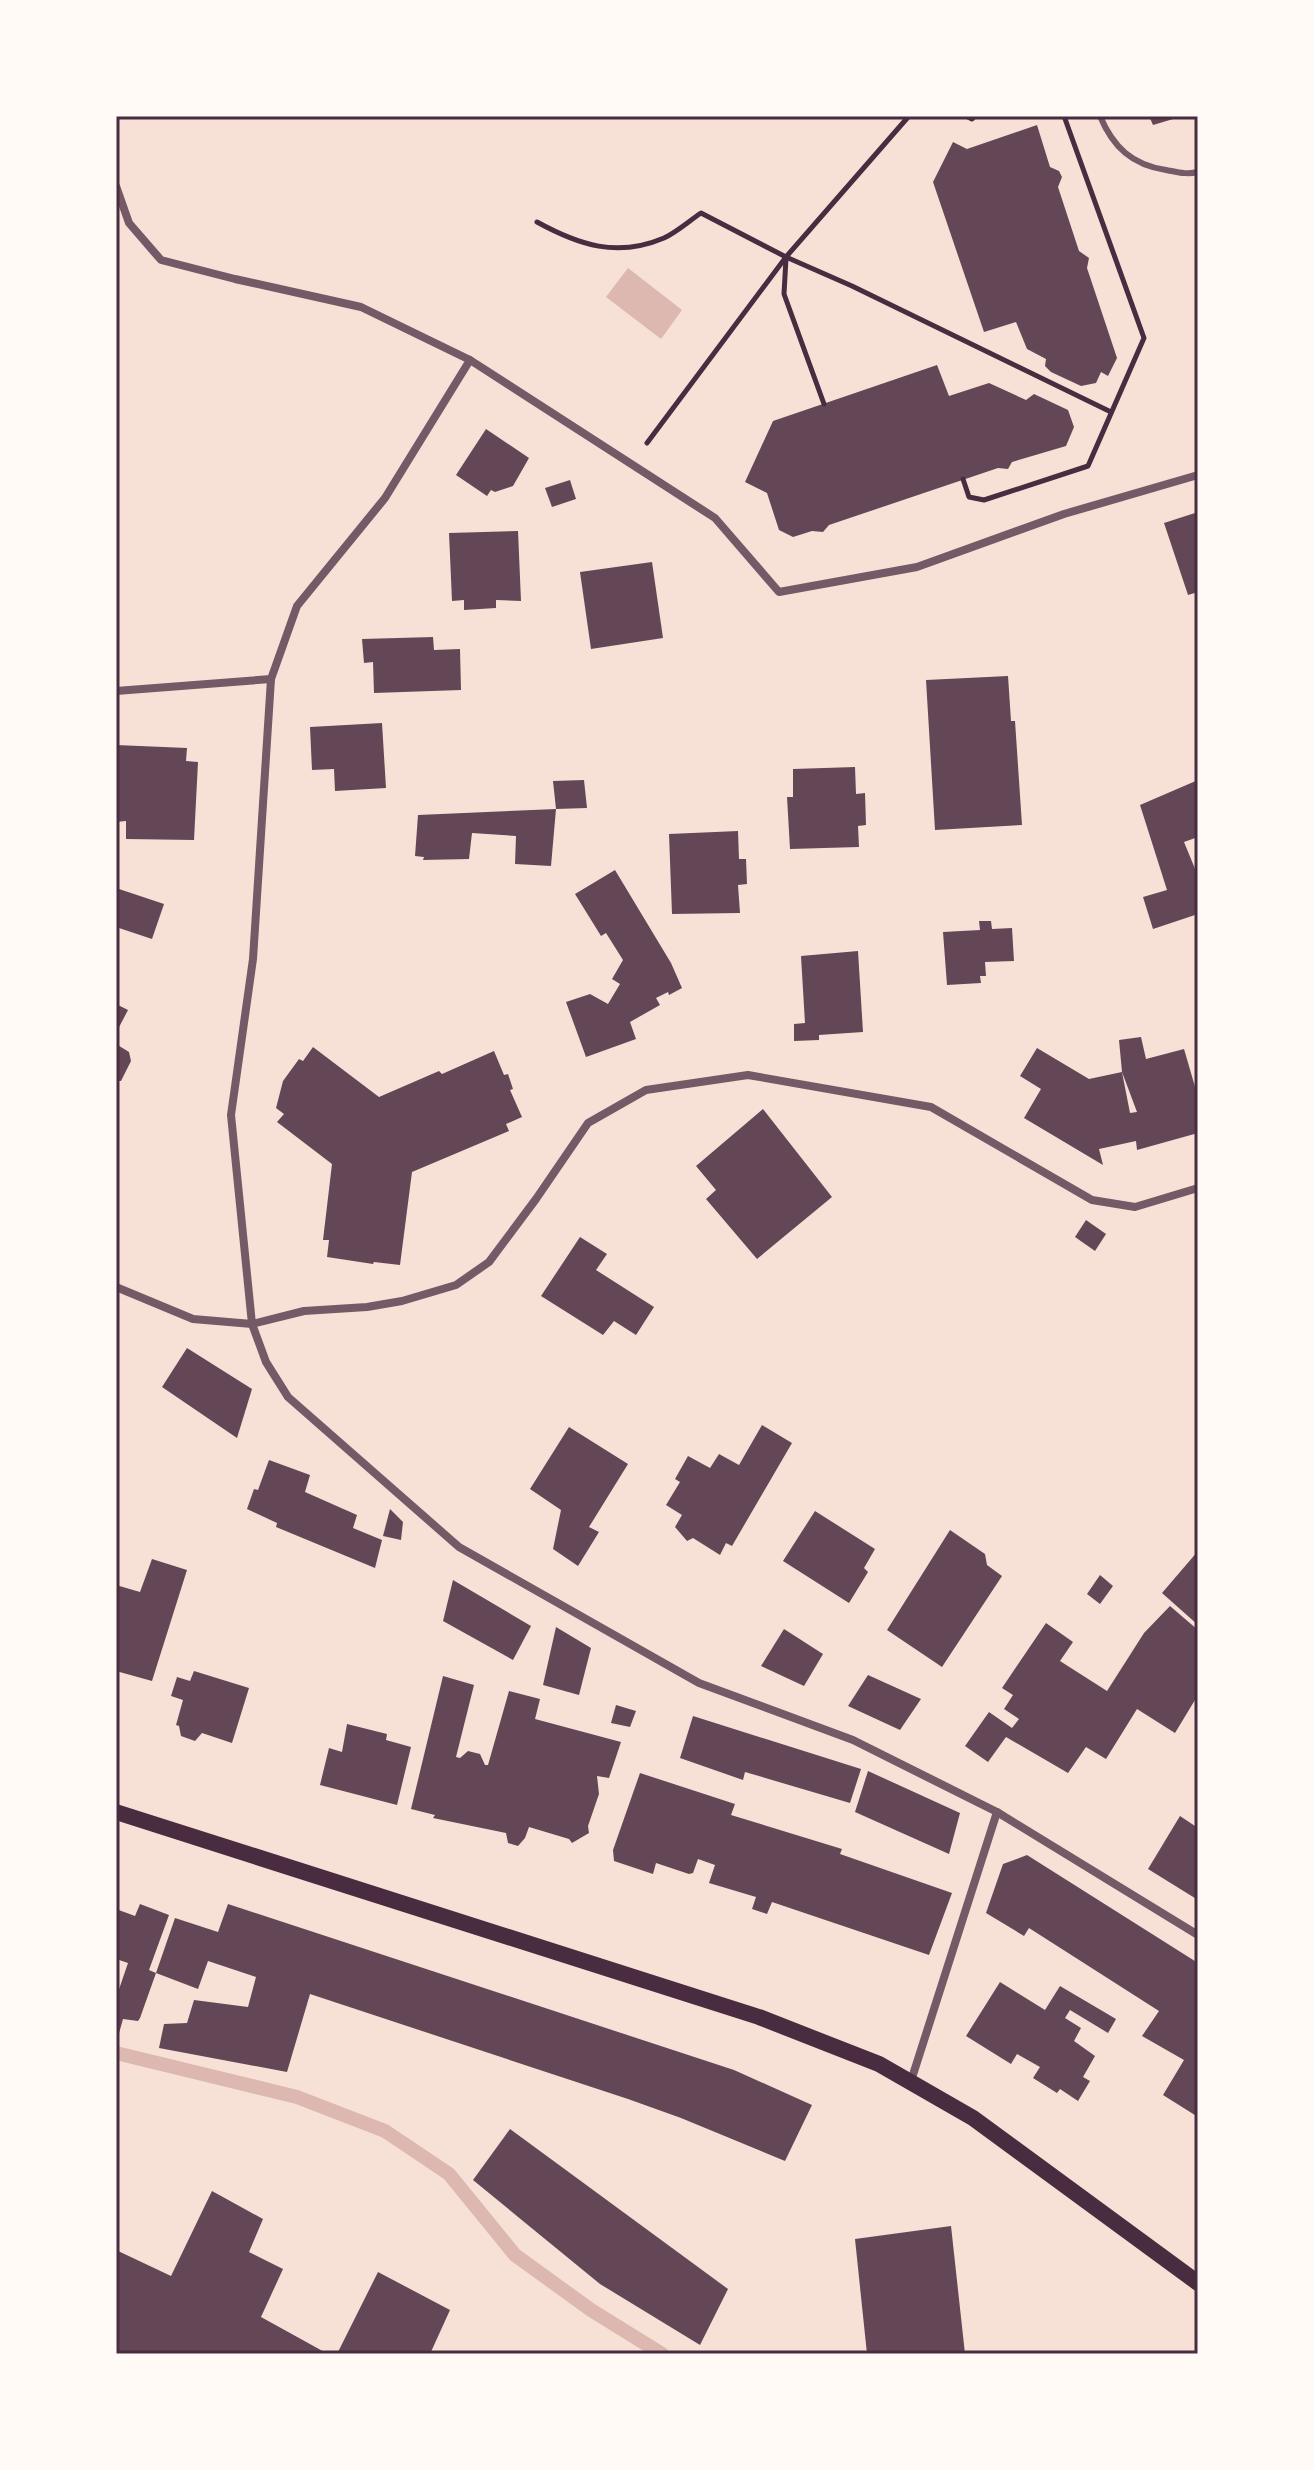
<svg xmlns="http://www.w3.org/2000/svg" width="1314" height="2470" viewBox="0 0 1314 2470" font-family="Lato,sans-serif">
<rect width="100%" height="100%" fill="#f7e1d7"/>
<polygon fill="#dcb8b0" points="628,268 682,310 661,339 606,297"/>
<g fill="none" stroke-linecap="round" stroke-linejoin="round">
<polyline stroke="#dcb8b0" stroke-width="14" points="116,2053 297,2097 385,2131 449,2174 515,2255 591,2310 662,2354"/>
</g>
<g fill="#644757" fill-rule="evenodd">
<polygon points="1149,116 1180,116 1180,117 1153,125"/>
<polygon points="1037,125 1050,167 1059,171 1062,177 1058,187 1079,251 1089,258 1087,268 1117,358 1108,376 1101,372 1096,383 1081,386 1051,372 1045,366 1046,359 1027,349 1016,322 984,332 933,182 953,142 967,149"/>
<polygon points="937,365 949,396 989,383 1026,400 1034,394 1068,410 1074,427 1066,446 1012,462 1008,469 998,468 829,525 823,532 812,531 793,537 779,530 767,493 745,482 773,421"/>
<polygon points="486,429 529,458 513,486 495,492 491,490 487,496 456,475"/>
<polygon points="570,480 576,499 552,507 545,488"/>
<polygon points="1198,512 1198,592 1188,595 1164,523"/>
<polygon points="518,531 521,601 496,600 496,608 464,610 464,600 452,601 449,533"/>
<polygon points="652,562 663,638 591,649 580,572"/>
<polygon points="433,637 434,650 460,649 461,690 374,693 373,662 364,663 362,639"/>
<polygon points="1008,676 1011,721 1015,721 1022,825 935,830 926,680"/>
<polygon points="382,723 386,788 335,791 334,769 312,770 310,727"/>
<polygon points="116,745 187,748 186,761 198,762 194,840 126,839 126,821 116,822"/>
<polygon points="855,767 856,794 865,793 866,825 858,826 859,847 790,849 787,797 793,797 793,769"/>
<polygon points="584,780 587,808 556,809 553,781"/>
<polygon points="1198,780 1198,837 1184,842 1198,876 1198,914 1153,929 1143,897 1167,890 1140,805"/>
<polygon points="556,809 551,866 515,864 516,836 472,833 469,859 423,860 424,857 415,856 418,815"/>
<polygon points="738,831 739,859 746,859 747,884 738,885 740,913 672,914 669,834"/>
<polygon points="615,870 671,963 682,988 669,995 668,992 656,998 660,1005 630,1022 636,1039 586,1057 566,1002 590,994 608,1004 620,984 612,979 623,960 606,933 601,936 575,894"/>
<polygon points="116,888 164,904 152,939 116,927"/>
<polygon points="979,921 991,921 992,929 1012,928 1014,961 985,962 986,976 980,976 981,983 947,985 943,932 980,930"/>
<polygon points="858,951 863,1032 819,1035 819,1040 794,1041 794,1024 805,1023 801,956"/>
<polygon points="116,1004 128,1010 116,1033"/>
<path d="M1141,1037l5,22 38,-10 14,48v36l-61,17 -1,-9 -37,8 4,16 -79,-47 17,-29 -21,-13 17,-28 52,31 33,-7 -3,-32zM1122,1072l15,40 -7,1z"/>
<polygon points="116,1044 129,1052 131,1061 121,1081 116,1081"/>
<polygon points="313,1047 379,1097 439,1071 442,1074 494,1051 504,1075 508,1074 513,1089 510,1090 522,1117 506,1124 509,1131 412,1172 400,1265 374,1262 373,1264 327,1257 329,1240 323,1240 332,1164 277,1122 284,1114 276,1108 283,1081 299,1059 303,1061"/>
<polygon points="763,1109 832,1197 757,1259 706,1199 716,1190 696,1166"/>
<polygon points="1086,1220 1106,1234 1095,1251 1075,1237"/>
<polygon points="580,1237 607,1254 596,1270 654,1307 636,1335 614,1321 603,1335 541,1296"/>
<polygon points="187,1348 252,1389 237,1438 162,1387"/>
<polygon points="762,1425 792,1443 732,1546 726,1543 720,1555 693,1538 687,1541 675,1527 682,1515 666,1505 680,1482 675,1479 688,1456 710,1468 719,1454 739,1465"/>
<polygon points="569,1427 628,1464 589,1527 599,1532 578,1566 553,1549 561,1510 530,1489"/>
<polygon points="269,1460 310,1475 305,1492 357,1515 353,1528 382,1540 375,1568 276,1527 277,1523 247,1509 254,1489 258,1490"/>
<polygon points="390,1509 403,1522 401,1540 383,1536"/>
<polygon points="815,1511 875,1549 864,1568 868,1572 849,1603 783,1561"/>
<polygon points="950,1530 985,1554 987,1565 1002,1576 942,1667 887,1630"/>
<polygon points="1198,1551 1198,1625 1162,1593"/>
<polygon points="152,1559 187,1570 152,1681 116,1671 116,1585 140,1592"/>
<polygon points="1100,1575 1113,1586 1100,1604 1087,1594"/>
<polygon points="453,1580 531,1626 513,1660 443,1621"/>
<polygon points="1170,1606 1198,1630 1198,1695 1175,1733 1137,1709 1106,1759 1086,1747 1068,1773 1006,1737 988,1762 965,1746 989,1712 1012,1728 1019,1719 1004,1709 1013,1695 1002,1688 1046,1623 1073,1642 1060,1661 1107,1691 1144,1633"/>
<polygon points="556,1627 591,1648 579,1695 543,1685"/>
<polygon points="784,1629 823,1654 804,1686 761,1666"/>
<polygon points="194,1671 249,1688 232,1743 202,1733 195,1741 181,1736 179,1726 176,1725 183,1700 171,1696 177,1677 190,1681"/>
<polygon points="868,1675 921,1699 900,1730 848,1706"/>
<polygon points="443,1676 474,1685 456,1757 460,1758 468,1751 480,1754 485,1765 488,1765 509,1691 540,1699 535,1719 621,1742 609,1778 597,1776 599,1794 588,1826 589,1833 572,1843 569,1839 529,1827 525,1838 518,1846 508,1843 506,1833 433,1818 435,1815 411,1809"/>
<polygon points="616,1705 636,1711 630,1727 611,1723"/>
<polygon points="693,1716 861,1769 850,1803 745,1772 743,1780 680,1758"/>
<polygon points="347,1724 387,1734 386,1740 411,1747 397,1805 320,1785 329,1748 342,1752"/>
<polygon points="868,1771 960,1813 949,1854 855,1812"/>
<polygon points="640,1773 735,1804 731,1815 842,1849 840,1854 952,1893 929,1955 772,1902 767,1914 752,1909 756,1897 709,1883 715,1865 698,1859 693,1873 689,1874 656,1863 653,1874 614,1861 613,1850"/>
<polygon points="1180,1816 1198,1828 1198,1900 1148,1869"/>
<polygon points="1027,1855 1198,1963 1198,2117 1163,2095 1184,2060 1142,2036 1159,2011 1029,1928 1024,1936 986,1913 1003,1864"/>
<polygon points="140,1904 169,1915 149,1970 156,1973 140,2018 138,2021 123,2019 116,2044 116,1998 128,1963 116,1959 116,1909 135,1916"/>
<polygon points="228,1904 734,2070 812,2105 785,2161 681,2118 628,2099 310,1994 287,2072 159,2048 164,2024 187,2023 194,2000 248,2007 256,1977 208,1961 198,1989 156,1973 175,1918 218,1932"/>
<polygon points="1000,1982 1045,2010 1060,1986 1116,2019 1108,2033 1070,2010 1065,2018 1081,2028 1074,2041 1095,2056 1083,2077 1090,2081 1078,2101 1060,2089 1057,2093 1033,2078 1040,2067 1017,2054 1011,2064 966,2036"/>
<polygon points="510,2129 728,2289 700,2345 600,2284 473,2180"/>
<polygon points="212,2191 263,2219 249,2252 283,2269 261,2317 328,2354 116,2354 116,2250 171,2276"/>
<polygon points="951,2226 965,2354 867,2354 855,2239"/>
<polygon points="378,2272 450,2310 430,2354 337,2354"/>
</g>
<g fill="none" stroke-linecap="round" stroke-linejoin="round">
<g stroke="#4a2c40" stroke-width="5">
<polyline points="966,116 972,119 975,116"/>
<path d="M537,222c42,23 80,36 127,16 13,-6 25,-17 37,-25l85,44 66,29 259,126"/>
<polyline points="786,258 784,294 824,404"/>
<polyline points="647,443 786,257 909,116"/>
<polyline points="963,479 969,497 984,500 1088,466 1144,338 1064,116"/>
</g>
<path stroke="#755966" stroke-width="6" d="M1100,116c13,31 32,49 66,54 11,2 21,5 32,2"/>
<g stroke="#755966" stroke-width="8">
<polyline points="116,186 129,223 161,260 235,279 361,307 470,360 385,498 297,606 271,679 253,959 231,1115 252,1324 266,1362 288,1397 459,1547 699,1683 853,1740 997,1812 1198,1935"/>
<polyline points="470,360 715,518 779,592 917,567 1064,514 1198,475"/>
<polyline points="116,691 271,679"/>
<polyline points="116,1287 193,1319 252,1324 304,1311 367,1307 402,1301 456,1285 489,1262 536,1199 588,1123 646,1090 748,1075 931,1107 1092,1200 1135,1207 1198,1188"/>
<polyline points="911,2081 997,1812"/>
</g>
<polyline stroke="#4a2c40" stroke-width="16" points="116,1812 759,2017 879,2064 973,2118 1198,2283"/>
</g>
<rect width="1314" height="2470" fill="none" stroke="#fffaf5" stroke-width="236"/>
<rect x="118" y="118" width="1078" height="2234" fill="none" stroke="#4a2c40" stroke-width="3"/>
</svg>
